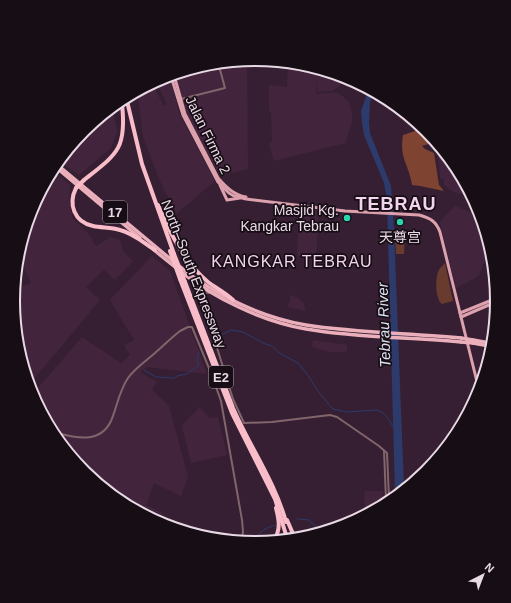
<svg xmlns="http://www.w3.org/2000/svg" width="511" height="603" viewBox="0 0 511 603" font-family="Arial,'Noto Sans SC',sans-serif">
<rect width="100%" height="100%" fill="#361f32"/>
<g fill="#42253d">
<polygon points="247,61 248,169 220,176 191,124 183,103 176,75"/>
<polygon points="288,65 349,78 333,91 317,92 316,74 316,94 336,92 341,95 349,102 352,113 352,122 345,143 274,161 269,144 272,142 271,112 269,111 269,85 287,87"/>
<polygon points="170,76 179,113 215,181 176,214 160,181 143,137 138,94 153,84 163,105 167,104 156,82 163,77"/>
<polygon points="113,111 117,132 111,148 79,175 62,163 84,130"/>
<polygon points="438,152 443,153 473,199 450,190 444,184 444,180 440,178"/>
<polygon points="56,173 70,185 69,200 73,219 88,233 96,246 110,237 120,240 123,251 133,261 115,280 104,270 86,287 100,300 29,385 13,301 15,289 31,283 21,261 32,208"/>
<polygon points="455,206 481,216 488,253 479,275 475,278 456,288 440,223 442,219"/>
<polygon points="299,209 319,210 316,257 297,256"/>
<polygon points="152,256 170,271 207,374 147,367 140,372 157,382 152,390 169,406 188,477 181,496 154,483 146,505 163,513 157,522 108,489 108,488 84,473 32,395 82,337 121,363 130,355 124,345 134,340 110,300"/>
<polygon points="291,295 298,298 303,303 306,311 288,307"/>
<polygon points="313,340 347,345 347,351 345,352 329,352 318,349 312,346"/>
<polygon points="199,407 210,418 218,417 227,455 191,463 182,426"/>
<polygon points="366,491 383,491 383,502 365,514 364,493"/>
</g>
<g fill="#693b2e">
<polygon points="405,233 404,254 396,254 395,234"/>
<path d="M445,263l8,38 -11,3c-7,-5 -7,-27 -3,-34 1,-2 4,-5 6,-7z"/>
</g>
<path fill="#7e4331" d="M424,128l3,2 8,12 -13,4 3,3 9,4 5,32 5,6 -24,-5 -8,-1c-3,-21 -13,-26 -9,-50z"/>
<polygon fill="#2c3b6c" points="368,91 373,94 370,102 369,122 370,133 391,186 394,229 404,488 395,494 387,200 384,183 364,135 362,123 361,111"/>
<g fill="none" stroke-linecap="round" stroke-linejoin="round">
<g stroke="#2c3b6c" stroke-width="1">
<path d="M216,338l15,-8 12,2 22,12 7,2 9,8 17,9 9,11 13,20 13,15 13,3 30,-2c9,2 13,9 17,17"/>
<polyline points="144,370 156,377 174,378 177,376 187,374 199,365 197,360 199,352"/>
<polyline points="297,519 309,520 321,531"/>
<path d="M254,544c3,-12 11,-16 22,-19"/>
</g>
<g stroke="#82656b" stroke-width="2">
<polyline points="181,99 225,88 219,66"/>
<polyline points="195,284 199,289 201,304 213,335 233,399 244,423 272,422 330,415 337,417 379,446 387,453 389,498"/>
<polyline points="200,296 203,292 209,293"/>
<path d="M57,433c19,5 43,11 54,-12 6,-14 8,-30 17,-43 7,-10 18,-17 27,-25 8,-7 16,-15 25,-22l8,-4h4l19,46 10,28 21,119 1,11 -1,10"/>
<polyline points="384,451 386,500"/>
</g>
<g stroke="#dda1ad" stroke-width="3">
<path d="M174,75l11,39 33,64c8,9 16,17 28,19"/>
<path d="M171,76l12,39 35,67 11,11 5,3 12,3 99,12 74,4c11,3 17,6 21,17l40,162"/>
<polyline points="220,185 227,200 240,198"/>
<polyline points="460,313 497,298"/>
<polyline points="461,317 498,301"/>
</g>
<g stroke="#eaafbb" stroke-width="3.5">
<polyline points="60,167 174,262"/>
<polyline points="58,169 140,238"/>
<polyline points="154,250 175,267"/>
<path d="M179,266c36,29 81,51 127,59 51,8 104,8 155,13"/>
<path d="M180,271c36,28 81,50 126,58 51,9 104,8 155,13"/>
<polyline points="473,340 490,343"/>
<polyline points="473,343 489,346"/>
</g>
<g stroke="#f8bdc9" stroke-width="4">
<polyline points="127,101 142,164 174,254"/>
<path d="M84,180c33,-26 43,-31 38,-76"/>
<path d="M76,188c-8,16 -2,34 17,38 9,2 18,1 27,4 13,3 24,13 35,20"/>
<path d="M158,205c12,28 26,57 50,77 8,6 18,11 25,18"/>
<polyline points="180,279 232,413 275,499 287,538"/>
<path d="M185,282l48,126c17,39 42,74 53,114"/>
<polyline points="287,520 294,536"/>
<path d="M274,540c7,-11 5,-20 2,-32"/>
</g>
<g stroke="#eaafbb" stroke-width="3.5">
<polyline points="461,338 473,340"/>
<polyline points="461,342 473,343"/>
</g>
<g stroke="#f8bdc9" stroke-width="4">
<polyline points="76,188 84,180"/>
<polyline points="170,251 180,279"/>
<polyline points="174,254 185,282"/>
</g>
</g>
<g fill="#28d5ad" stroke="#170d15" stroke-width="1.5">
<circle cx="347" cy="218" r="4"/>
<circle cx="400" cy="222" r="4"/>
</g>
<g text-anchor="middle" stroke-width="3.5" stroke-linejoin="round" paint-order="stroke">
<g fill="#170d15" stroke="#a99ca7" stroke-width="1">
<rect x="103" y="201" width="24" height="22" rx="3"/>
<rect x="209" y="366" width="24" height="22" rx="3"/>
</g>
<g font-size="13" font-weight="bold" fill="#e8d9e5">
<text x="115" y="217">17</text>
<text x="221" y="382">E2</text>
</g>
<g font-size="14" fill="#e8d9e5" stroke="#170d15">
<text transform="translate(208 135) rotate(64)" y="5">Jalan Firma 2</text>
<text transform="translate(194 274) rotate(69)" y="5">North–South Expressway</text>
</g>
<g font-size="14" fill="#e8d9e5" stroke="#170d15" text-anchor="end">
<text x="339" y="215">Masjid Kg.<tspan x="339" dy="16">Kangkar Tebrau</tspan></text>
<text x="400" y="242" text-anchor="middle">天尊宫</text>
</g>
<g font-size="15" font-style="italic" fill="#dce3f3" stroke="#170d15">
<text transform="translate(384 325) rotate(-92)" y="5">Tebrau River</text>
</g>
<g font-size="16" letter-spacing="1" fill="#f3d4ed" stroke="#170d15">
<text x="292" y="267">KANGKAR TEBRAU</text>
</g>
<g font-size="18" font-weight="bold" letter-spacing="1" fill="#f3d4ed" stroke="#170d15">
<text x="396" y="210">TEBRAU</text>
</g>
</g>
<path d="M0 0H511V603H0ZM20 301a235 235 0 1 1 470 0a235 235 0 1 1-470 0Z" fill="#170d15" fill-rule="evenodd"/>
<path fill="none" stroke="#e8d9e5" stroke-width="2" d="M20 301a235 235 0 1 1 470 0a235 235 0 1 1-470 0Z"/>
<g transform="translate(483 575) rotate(42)" stroke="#170d15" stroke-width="3" paint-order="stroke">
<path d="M0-3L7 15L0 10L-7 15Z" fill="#e8d9e5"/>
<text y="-6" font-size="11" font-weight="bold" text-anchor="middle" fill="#e8d9e5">N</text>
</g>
</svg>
